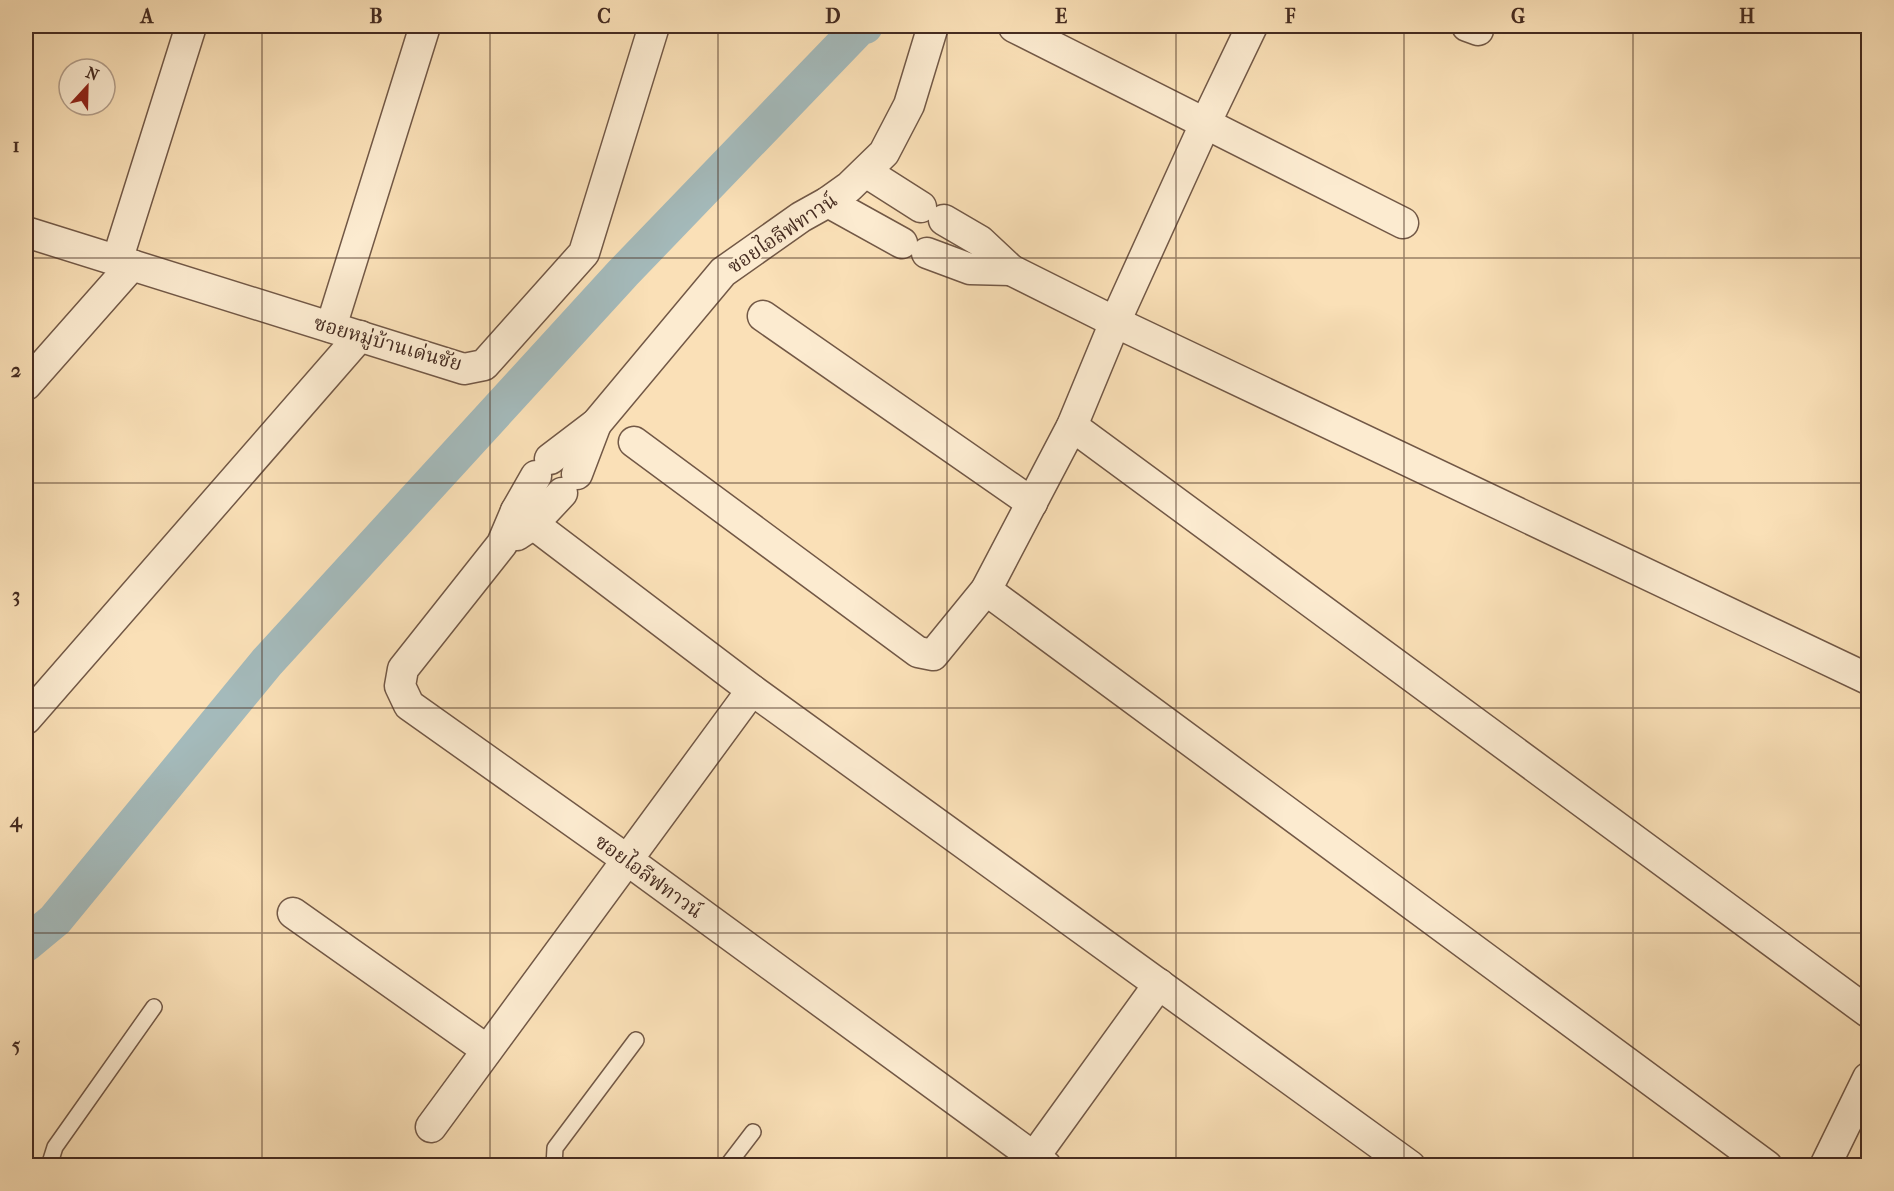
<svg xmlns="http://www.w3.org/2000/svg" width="1894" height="1191" viewBox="0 0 1894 1191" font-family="'IM FELL French Canon','Noto Serif Thai',serif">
<rect width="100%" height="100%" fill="#fae0b7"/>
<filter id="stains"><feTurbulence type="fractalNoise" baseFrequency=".00333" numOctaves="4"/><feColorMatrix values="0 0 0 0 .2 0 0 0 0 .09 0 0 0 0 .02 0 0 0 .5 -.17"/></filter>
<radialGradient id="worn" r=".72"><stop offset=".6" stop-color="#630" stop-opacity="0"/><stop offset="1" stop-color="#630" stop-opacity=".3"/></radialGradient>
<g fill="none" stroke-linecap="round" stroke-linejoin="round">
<polyline stroke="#a4babb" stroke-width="36" points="26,944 55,920 267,662 623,273 860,27 865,26"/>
<defs>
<g id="service">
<polyline points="49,1166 55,1147 154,1007"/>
<polyline points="554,1166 555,1148 636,1040"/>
<polyline points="727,1166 753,1132"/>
</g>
<g id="minor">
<polyline points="1467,26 1478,30"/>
<polyline points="1014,27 1403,223"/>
<polyline points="866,172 921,207"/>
<polyline points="828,202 902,243"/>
<polyline points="944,220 980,241 1011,270 1115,322 1868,679"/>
<polyline points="26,232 464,369 484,365 584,253 654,26"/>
<polyline points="927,253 970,269 1011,270"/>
<polyline points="117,261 191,26"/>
<polyline points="763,316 1032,503"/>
<polyline points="331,327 425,26"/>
<polyline points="26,385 132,265"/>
<polyline points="1072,426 1868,1012"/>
<polyline points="634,442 918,652 933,655 986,590 1072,426 1115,322 1205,124 1252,26"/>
<polyline points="550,459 596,424 723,272 801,217 828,202 849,187 884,153 909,105 933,26"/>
<polyline points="577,474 596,424"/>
<polyline points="536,476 516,511 502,544 403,669 400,686 409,705 626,859 1046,1166"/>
<polyline points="516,511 752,690 1410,1166"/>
<polyline points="517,535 532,525 562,493"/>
<polyline points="986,590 1767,1166"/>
<polyline points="26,719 360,336"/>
<polyline points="293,913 487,1050"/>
<polyline points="431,1127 752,690"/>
<polyline points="1034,1157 1159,984"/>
<polyline points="1825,1166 1868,1078"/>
</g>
</defs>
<use href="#service" stroke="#725846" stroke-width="18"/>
<use href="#minor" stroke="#725846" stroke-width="33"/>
<use href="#service" stroke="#fcebd0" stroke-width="15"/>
<use href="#minor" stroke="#fcebd0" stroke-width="30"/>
</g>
<path fill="none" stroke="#452b20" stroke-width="1.5" stroke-opacity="0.55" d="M262,26v1140M490,26v1140M718,26v1140M947,26v1140M1176,26v1140M1404,26v1140M1633,26v1140M26,258h1842M26,483h1842M26,708h1842M26,933h1842"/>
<g text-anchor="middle" stroke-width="4.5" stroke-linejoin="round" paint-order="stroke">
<g font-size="20" fill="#452b20" stroke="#fcebd0">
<text transform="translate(782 233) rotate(-34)" y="7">ซอยไอลีฟทาวน์</text>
<text transform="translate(388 343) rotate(16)" y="7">ซอยหมู่บ้านเด่นชัย</text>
<text transform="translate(649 876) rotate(36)" y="7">ซอยไอลีฟทาวน์</text>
</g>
</g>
<rect width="1894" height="1191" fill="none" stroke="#fae0b7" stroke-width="66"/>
<g transform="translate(87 87) rotate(22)"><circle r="28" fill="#fcebd0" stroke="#b39e8a" stroke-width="1.5"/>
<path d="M0-4.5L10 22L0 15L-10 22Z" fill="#8f2418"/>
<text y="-9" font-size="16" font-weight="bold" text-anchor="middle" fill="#452b20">N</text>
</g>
<rect x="33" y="33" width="1828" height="1125" fill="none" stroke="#452b20" stroke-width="2"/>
<g font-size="20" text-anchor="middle" font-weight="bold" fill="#452b20">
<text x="147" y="23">A</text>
<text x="376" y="23">B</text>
<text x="604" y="23">C</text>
<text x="833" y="23">D</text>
<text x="1061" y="23">E</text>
<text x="1290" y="23">F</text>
<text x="1518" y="23">G</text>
<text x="1747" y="23">H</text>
<text x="16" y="152">1</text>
<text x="16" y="377">2</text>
<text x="16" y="602">3</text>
<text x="16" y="827">4</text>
<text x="16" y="1052">5</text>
</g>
<rect width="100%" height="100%" filter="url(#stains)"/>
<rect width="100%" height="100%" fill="url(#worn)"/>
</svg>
